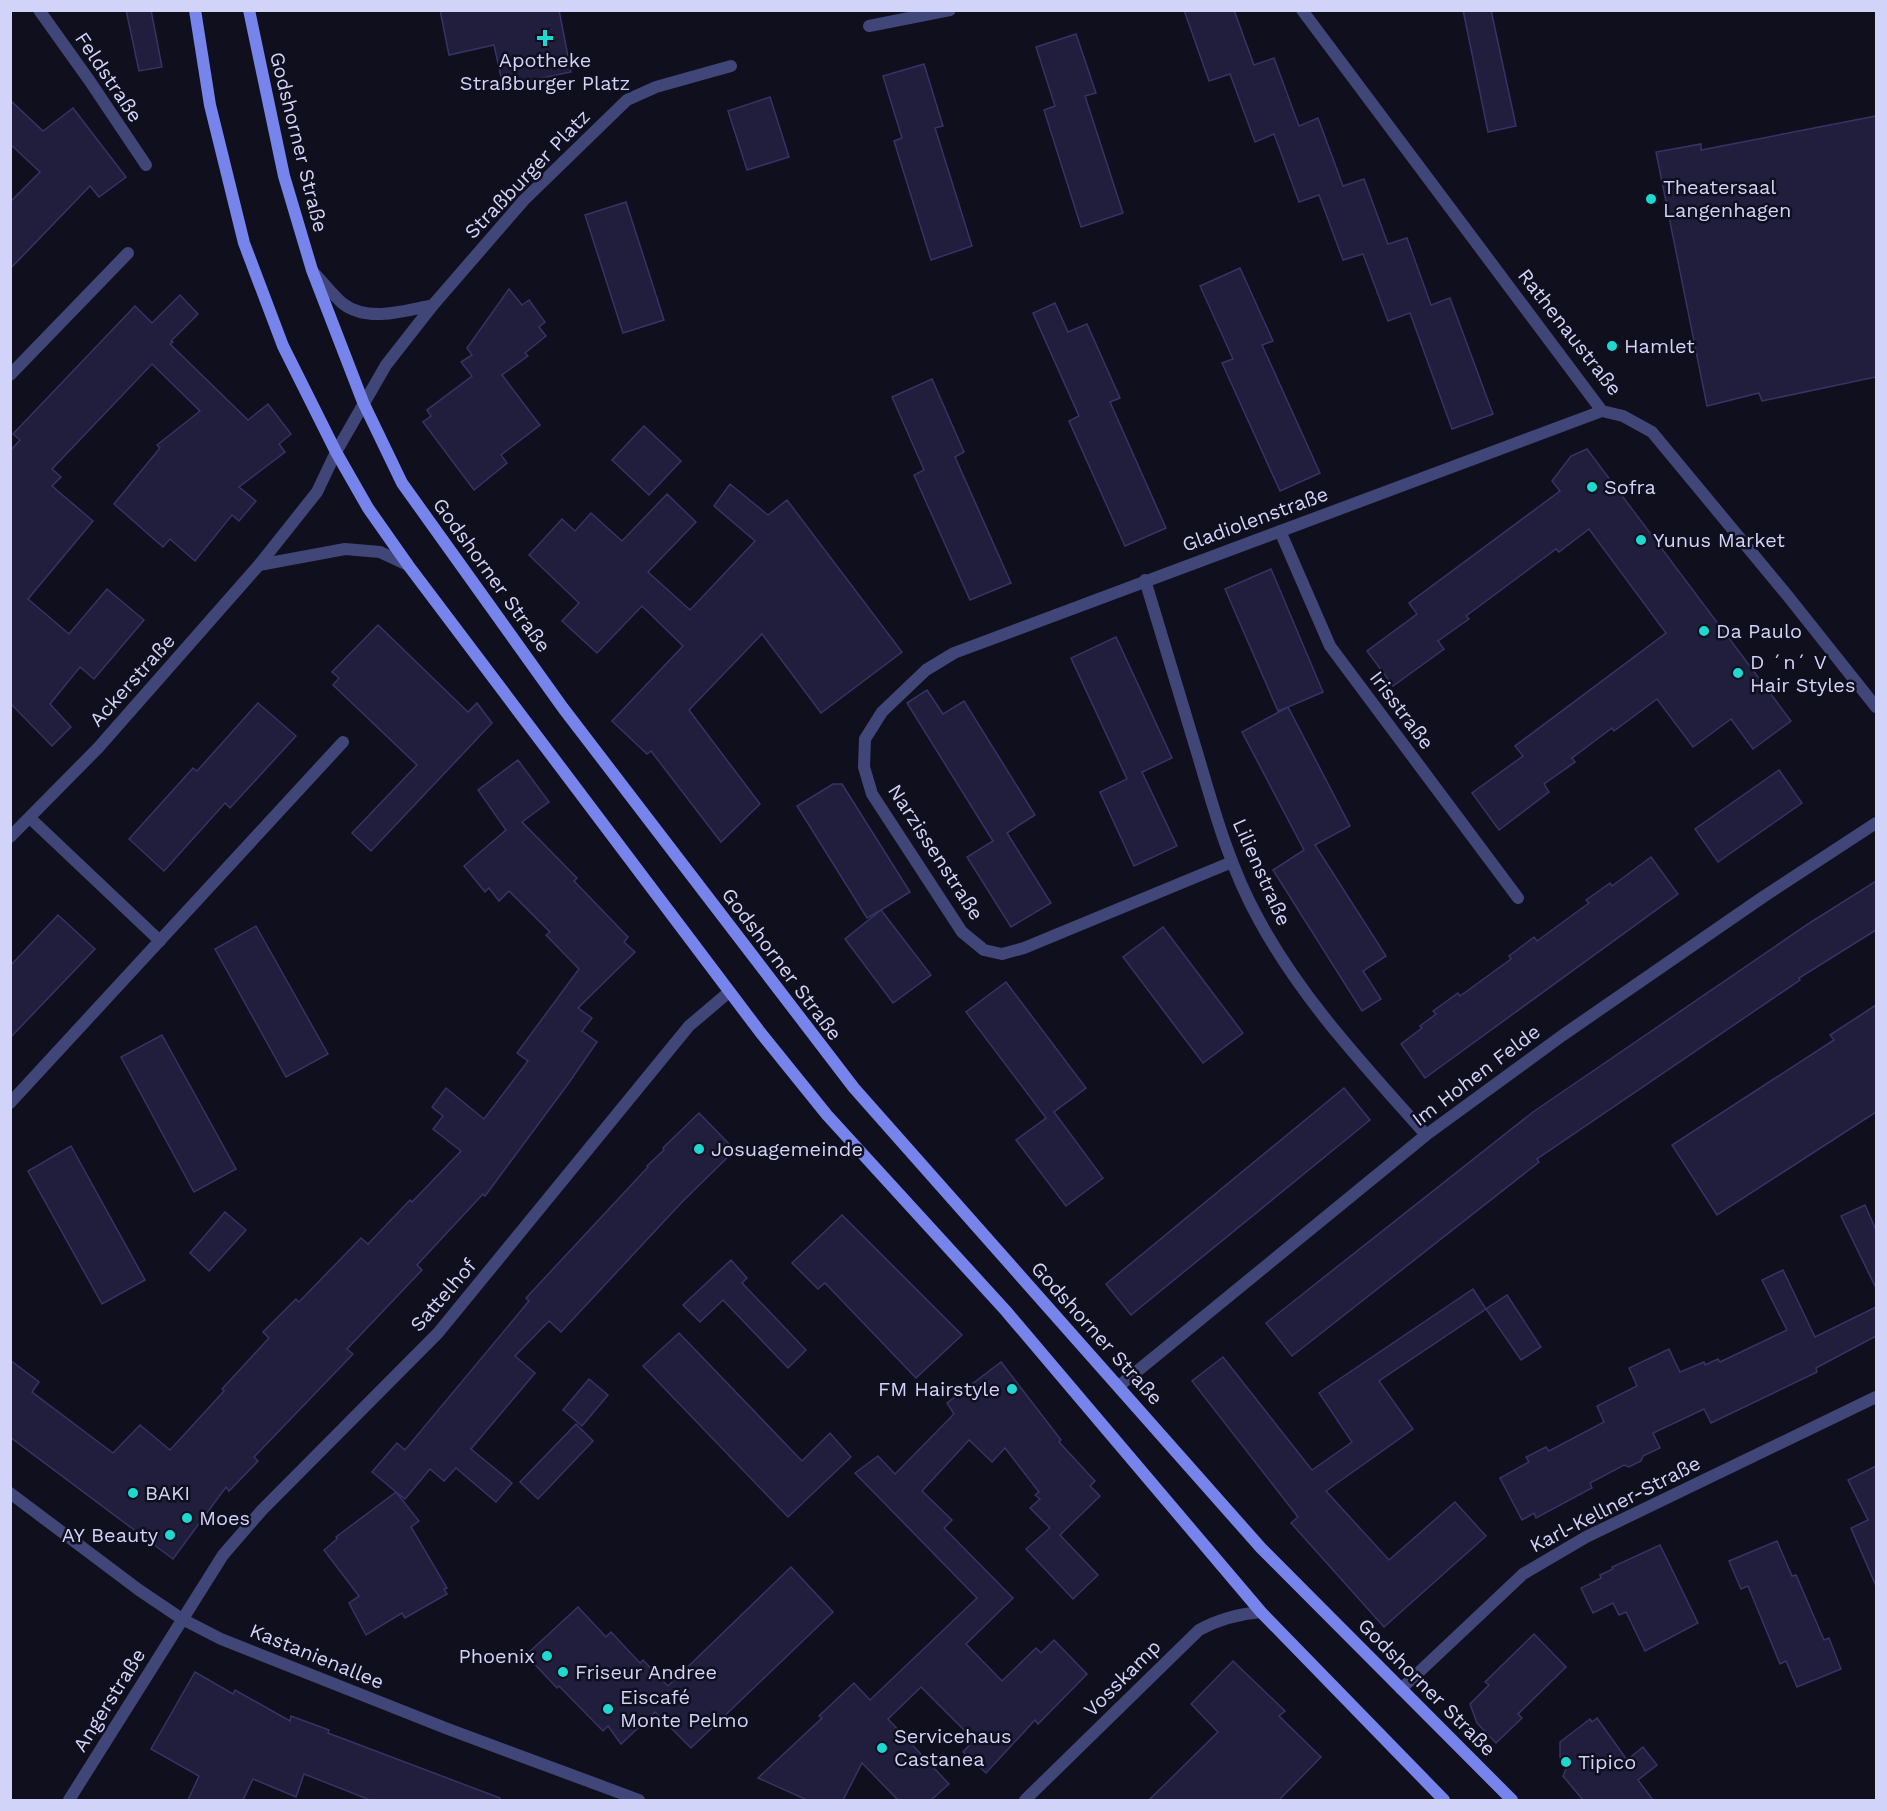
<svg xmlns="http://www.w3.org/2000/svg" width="1887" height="1811" viewBox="0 0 1887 1811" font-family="'Work Sans',sans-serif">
<rect width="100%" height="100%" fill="#100f1e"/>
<g fill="#201e3c" stroke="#363365" stroke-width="1.5">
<polygon points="126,10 151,10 162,67 139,71"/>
<polygon points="440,10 559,10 571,72 503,86 494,45 449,55"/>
<polygon points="1184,10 1234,10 1254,65 1274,58 1299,126 1318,118 1343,186 1364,179 1388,244 1407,238 1431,305 1450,298 1493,414 1452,429 1410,313 1388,321 1363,254 1343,260 1319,195 1299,202 1274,134 1255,142 1230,74 1209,81"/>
<polygon points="1463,10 1491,10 1516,126 1488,132"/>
<polygon points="1076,34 1096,93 1085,96 1123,213 1081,227 1044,110 1055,106 1036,47"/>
<polygon points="924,64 943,126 935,128 972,246 931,260 894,141 902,138 883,76"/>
<polygon points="770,97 789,157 747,170 728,111"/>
<polygon points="10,100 43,131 73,108 126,177 99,197 90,186 10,269 10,202 40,172 10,144"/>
<polygon points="1876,116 1876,377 1762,401 1759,393 1707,406 1656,152 1701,144 1701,150"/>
<polygon points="626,202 664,320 623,333 585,215"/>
<polygon points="1240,268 1273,341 1262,345 1320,473 1280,491 1222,363 1233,359 1200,286"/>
<polygon points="509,289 522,305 529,300 545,322 539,327 546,336 525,353 528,356 502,375 540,425 501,455 507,463 474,490 423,422 431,416 427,410 472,376 461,362 472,355 467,348"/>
<polygon points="180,295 198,314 171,341 173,342 170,344 248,420 268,404 291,434 279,444 285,452 239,487 256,501 239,521 232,515 195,561 170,539 163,547 114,504 160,448 157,445 200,411 152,364 52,469 61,477 52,486 93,521 28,599 69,634 107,589 144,620 94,679 80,667 50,704 71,727 52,746 10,703 10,451 20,440 13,434 135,306 152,323"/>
<polygon points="1055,303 1068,332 1087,324 1120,398 1110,402 1166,528 1125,546 1069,421 1079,416 1033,313"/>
<polygon points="932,379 964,452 955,457 1011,583 970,600 914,475 924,470 892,397"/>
<polygon points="644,426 681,461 649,495 612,460"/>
<polygon points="1587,449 1791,721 1753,749 1731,719 1693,747 1657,699 1614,731 1612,728 1572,758 1575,762 1544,784 1549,792 1499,830 1472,793 1523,756 1515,746 1666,633 1589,529 1559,552 1556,549 1466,616 1469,619 1438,641 1444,649 1393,686 1367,651 1417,614 1409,603 1560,491 1552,481 1571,456"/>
<polygon points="730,484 768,515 787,500 902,652 821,713 762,634 689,710 760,804 721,842 651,751 647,754 612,721 683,646 642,606 597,653 562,621 579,603 529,555 562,519 575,531 591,513 622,541 667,494 696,522 648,572 690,610 755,541 714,506"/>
<polygon points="1271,569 1323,692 1288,707 1350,826 1315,845 1386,956 1363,971 1381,999 1362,1011 1273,870 1304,850 1242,732 1288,707 1278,711 1225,589"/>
<polygon points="378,625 468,712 477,703 492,723 371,851 352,833 417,765 333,685 339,678 332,672"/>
<polygon points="1116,637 1172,758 1142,772 1177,846 1134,866 1100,792 1127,779 1071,658"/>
<polygon points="927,690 943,714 964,701 1035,815 1007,833 1051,903 1011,927 967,857 993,841 907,703"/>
<polygon points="258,703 296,736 230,808 225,803 164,871 129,839 193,768 197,771"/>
<polygon points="518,760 549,802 522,822 577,878 574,881 628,937 624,942 635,952 578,1008 592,1018 582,1031 597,1042 568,1084 485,1196 483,1194 417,1265 422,1270 347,1349 353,1354 254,1457 258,1461 229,1491 226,1487 173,1559 10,1437 10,1360 39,1382 32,1392 113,1453 140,1425 170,1450 224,1391 222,1389 269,1338 263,1332 296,1299 299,1302 361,1238 368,1244 410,1200 412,1202 461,1151 433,1129 443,1116 432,1107 446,1088 484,1119 528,1061 517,1053 579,969 546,935 550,932 509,891 499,901 489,888 485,892 464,866 506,830 478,790"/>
<polygon points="1779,770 1802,803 1718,862 1695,829"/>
<polygon points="833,784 842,784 910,892 881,910 931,975 893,1003 845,939 881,910 867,918 797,806"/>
<polygon points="1651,857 1678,894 1425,1078 1401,1044 1422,1028 1420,1026 1436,1014 1433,1011 1458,993 1460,996 1511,959 1509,956 1534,937 1537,941 1589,903 1586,900 1610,883 1612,886"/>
<polygon points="1876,881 1876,930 1799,978 1800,980 1537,1159 1539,1162 1292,1356 1266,1323 1533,1112 1808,924"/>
<polygon points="58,915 95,949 10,1038 10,966"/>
<polygon points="256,926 328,1054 286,1077 215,949"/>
<polygon points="1163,927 1243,1033 1203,1063 1123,957"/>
<polygon points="1006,982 1086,1088 1054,1112 1103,1178 1066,1206 1016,1140 1046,1118 966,1012"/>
<polygon points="1876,1005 1876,1112 1717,1215 1672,1145 1834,1040 1830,1035"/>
<polygon points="162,1035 236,1169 194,1192 121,1057"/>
<polygon points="1344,1088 1370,1120 1131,1315 1106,1284"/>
<polygon points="699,1113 735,1150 682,1202 561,1332 549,1321 515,1356 535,1373 471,1449 512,1483 496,1502 456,1468 444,1481 430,1469 405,1499 396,1492 419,1521 411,1527 447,1588 444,1589 447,1594 405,1618 402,1613 366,1635 349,1603 359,1596 324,1550 337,1539 336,1537 396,1492 372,1472 397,1443 405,1450 529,1301 526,1298 648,1167 647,1166 664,1150 663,1148"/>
<polygon points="71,1146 145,1280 102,1304 28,1171"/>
<polygon points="1865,1205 1876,1230 1876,1288 1841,1216"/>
<polygon points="225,1212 246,1230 209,1271 190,1253"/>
<polygon points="842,1215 962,1335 916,1378 825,1283 818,1289 792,1263"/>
<polygon points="731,1260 747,1278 742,1283 806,1350 788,1368 723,1300 700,1322 683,1305"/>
<polygon points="1783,1270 1815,1337 1876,1307 1876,1336 1816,1368 1817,1372 1711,1423 1704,1409 1653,1433 1660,1448 1643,1456 1641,1461 1629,1467 1624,1465 1590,1483 1592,1488 1536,1518 1534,1513 1522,1520 1500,1478 1529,1462 1526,1457 1546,1447 1549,1451 1604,1422 1597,1406 1637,1386 1629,1368 1669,1349 1680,1372 1704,1362 1705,1365 1718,1359 1720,1362 1787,1330 1762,1280"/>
<polygon points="1473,1289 1486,1309 1379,1381 1413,1429 1326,1491 1389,1560 1455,1502 1486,1536 1384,1627 1291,1523 1298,1517 1192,1381 1223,1357 1312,1470 1352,1442 1319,1393"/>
<polygon points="1507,1295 1541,1347 1521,1360 1486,1309"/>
<polygon points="679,1333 802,1461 830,1433 851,1457 788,1517 643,1366"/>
<polygon points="1001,1362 1061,1440 1059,1442 1095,1481 1090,1486 1100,1496 1060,1535 1098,1575 1073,1599 1026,1549 1050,1528 1030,1508 1040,1499 1035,1495 1039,1492 1005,1448 992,1462 969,1440 922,1491 952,1520 944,1528 1013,1598 966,1644 1002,1681 1036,1648 1041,1653 1054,1640 1087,1674 1038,1724 1035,1720 986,1773 963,1752 974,1740 921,1687 888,1719 949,1784 931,1800 898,1800 862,1763 843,1800 807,1800 758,1778 822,1718 819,1716 854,1683 870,1700 977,1598 855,1473 878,1456 895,1474 954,1414 947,1403"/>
<polygon points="589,1379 608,1395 582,1426 563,1410"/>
<polygon points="576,1424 593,1441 538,1499 520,1482"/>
<polygon points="1876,1466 1876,1586 1851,1528 1868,1520 1848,1480"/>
<polygon points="1777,1541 1792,1576 1796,1575 1824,1640 1829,1638 1841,1669 1797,1687 1786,1661 1780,1664 1748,1586 1741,1589 1729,1561"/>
<polygon points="1660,1545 1698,1623 1645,1651 1626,1612 1619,1615 1613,1603 1593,1613 1581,1588 1601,1578 1600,1575 1613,1569 1612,1567"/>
<polygon points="791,1567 833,1612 691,1748 655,1712 621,1744 608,1726 603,1731 559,1686 557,1688 526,1655 578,1607 606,1637 611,1632 640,1663 643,1660 668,1686"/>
<polygon points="1534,1634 1566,1667 1518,1714 1522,1718 1496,1743 1477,1723 1470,1704 1489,1685 1485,1682"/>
<polygon points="1233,1661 1285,1711 1279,1716 1321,1757 1279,1800 1149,1800 1218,1732 1191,1704"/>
<polygon points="195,1672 233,1694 235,1690 290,1721 291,1716 329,1730 328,1733 500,1798 500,1800 370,1800 304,1774 296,1797 253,1779 243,1800 188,1800 199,1776 151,1749"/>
<polygon points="1597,1718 1627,1760 1643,1747 1657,1765 1638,1780 1653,1800 1583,1800 1563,1776 1567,1766 1560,1757 1560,1742 1590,1719 1592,1722"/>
</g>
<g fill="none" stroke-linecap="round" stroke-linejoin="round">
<g stroke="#404677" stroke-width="12">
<polyline points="39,10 89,80 146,165"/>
<polyline points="1302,10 1602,411 1623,416 1652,432 1787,595 1876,707"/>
<polyline points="869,26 950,10"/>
<path d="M313,272c10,10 19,22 29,31 25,20 63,8 91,2"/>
<polyline points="10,375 128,253"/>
<polyline points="1280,531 1330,646 1518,898"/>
<polyline points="259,565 345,549 380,552 408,565"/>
<path d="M1145,580c18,60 36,119 54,179 16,55 32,111 60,161 44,81 107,147 167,215"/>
<polyline points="30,818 160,941"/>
<polyline points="10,837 98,748 259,565 317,492 336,452 386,365 433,305 524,200 627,100 656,87 731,66"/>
<polyline points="1232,862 1024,948 1002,954 984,950 962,932 872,794 864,767 865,739 882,712 926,670 954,653 1602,411"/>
<polyline points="10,1103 343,742"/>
<polyline points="1119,1386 1426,1135 1563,1035 1763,897 1876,823"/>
<polyline points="10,1493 139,1590 182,1619 221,1639 448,1729 639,1800"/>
<polyline points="1401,1689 1523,1574 1586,1537 1876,1397"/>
<polyline points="69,1800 223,1555 262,1510 438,1333 689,1026 729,992"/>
<path d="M1025,1800l174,-170c20,-11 39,-16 62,-18"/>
</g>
<g stroke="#7684ec" stroke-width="12">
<polyline points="195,10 210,105 244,243 283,346 336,452 368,508 408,565 760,1032 827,1115 1006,1311 1261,1612 1444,1800"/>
<polyline points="249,10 284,176 312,270 363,402 402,483 563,708 854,1088 1261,1548 1512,1800"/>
</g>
</g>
<g fill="#1ed9d2" stroke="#100f1e" stroke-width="2">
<path d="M542 29h6v6h6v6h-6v6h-6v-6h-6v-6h6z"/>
<circle cx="1651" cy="199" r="6"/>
<circle cx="1612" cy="346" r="6"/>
<circle cx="1592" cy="487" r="6"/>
<circle cx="1641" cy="540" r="6"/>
<circle cx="1704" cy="631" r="6"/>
<circle cx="1738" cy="673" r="6"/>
<circle cx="699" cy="1149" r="6"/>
<circle cx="1012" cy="1389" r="6"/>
<circle cx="133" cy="1493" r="6"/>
<circle cx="187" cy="1518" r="6"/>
<circle cx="170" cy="1535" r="6"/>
<circle cx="547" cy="1656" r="6"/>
<circle cx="563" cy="1672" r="6"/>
<circle cx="608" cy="1709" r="6"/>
<circle cx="882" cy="1748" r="6"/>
<circle cx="1566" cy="1762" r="6"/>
</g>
<g text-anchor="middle" stroke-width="5" stroke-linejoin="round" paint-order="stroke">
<g font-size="20" fill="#d2d3f9" stroke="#100f1e" text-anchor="start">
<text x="545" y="67" text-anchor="middle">Apotheke<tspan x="545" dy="23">Straßburger Platz</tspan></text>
<text x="1663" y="194">Theatersaal<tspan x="1663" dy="23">Langenhagen</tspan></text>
<text x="1624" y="353">Hamlet</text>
<text x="1604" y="494">Sofra</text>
<text x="1653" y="547">Yunus Market</text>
<text x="1716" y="638">Da Paulo</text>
<text x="1750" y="669">D ´n´ V<tspan x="1750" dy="23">Hair Styles</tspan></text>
<text x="711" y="1156">Josuagemeinde</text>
<text x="1000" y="1396" text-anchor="end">FM Hairstyle</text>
<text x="145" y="1500">BAKI</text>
<text x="199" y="1525">Moes</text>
<text x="158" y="1542" text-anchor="end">AY Beauty</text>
<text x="535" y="1663" text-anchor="end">Phoenix</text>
<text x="575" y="1679">Friseur Andree</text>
<text x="620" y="1704">Eiscafé<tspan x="620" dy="23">Monte Pelmo</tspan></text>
<text x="894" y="1743">Servicehaus<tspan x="894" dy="23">Castanea</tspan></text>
<text x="1578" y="1769">Tipico</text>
</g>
<g font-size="20" fill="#d2d3f9" stroke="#100f1e">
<text transform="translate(109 77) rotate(56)" y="7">Feldstraße</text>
<text transform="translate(299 142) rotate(76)" y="7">Godshorner Straße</text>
<text transform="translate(527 174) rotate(-46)" y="7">Straßburger Platz</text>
<text transform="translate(1570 332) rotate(52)" y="7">Rathenaustraße</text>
<text transform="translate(1255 519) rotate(-20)" y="7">Gladiolenstraße</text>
<text transform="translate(492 575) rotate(54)" y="7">Godshorner Straße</text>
<text transform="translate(132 680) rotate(-48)" y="7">Ackerstraße</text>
<text transform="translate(1402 710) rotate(53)" y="7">Irisstraße</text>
<text transform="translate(936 852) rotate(57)" y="7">Narzissenstraße</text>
<text transform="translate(1262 872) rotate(66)" y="7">Lilienstraße</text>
<text transform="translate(782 964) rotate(53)" y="7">Godshorner Straße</text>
<text transform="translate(1476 1075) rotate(-37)" y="7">Im Hohen Felde</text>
<text transform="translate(443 1295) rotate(-49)" y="7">Sattelhof</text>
<text transform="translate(1097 1333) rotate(48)" y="7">Godshorner Straße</text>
<text transform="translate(1615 1504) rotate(-27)" y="7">Karl-Kellner-Straße</text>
<text transform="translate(317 1656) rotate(22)" y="7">Kastanienallee</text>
<text transform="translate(1122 1678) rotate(-45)" y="7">Vosskamp</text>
<text transform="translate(1427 1687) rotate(45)" y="7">Godshorner Straße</text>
<text transform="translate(109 1700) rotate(-58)" y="7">Angerstraße</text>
</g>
</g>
<rect width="1887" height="1811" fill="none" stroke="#d2d3f9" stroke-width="24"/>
</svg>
